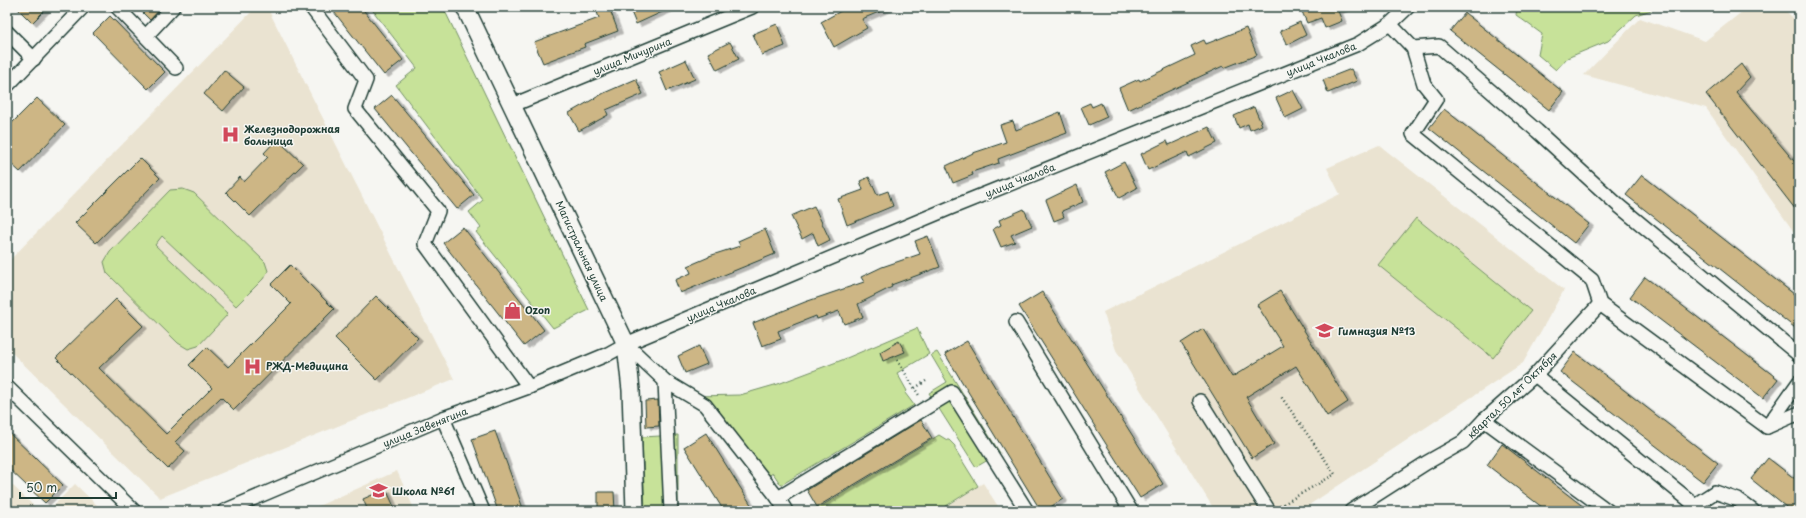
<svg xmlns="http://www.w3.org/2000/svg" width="1806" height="518" viewBox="0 0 1806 518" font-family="'Playpen Sans',sans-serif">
<defs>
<filter id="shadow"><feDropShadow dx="4.5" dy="2.5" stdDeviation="0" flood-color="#0004"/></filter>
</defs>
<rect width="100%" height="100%" fill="#f6f6f2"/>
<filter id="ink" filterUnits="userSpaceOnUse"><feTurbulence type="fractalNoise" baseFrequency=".025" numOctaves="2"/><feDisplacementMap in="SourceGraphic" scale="8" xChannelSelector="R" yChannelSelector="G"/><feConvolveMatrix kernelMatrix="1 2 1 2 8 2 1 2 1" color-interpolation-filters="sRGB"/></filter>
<g filter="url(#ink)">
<g fill="#eae3d1">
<polygon points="256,7 267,7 454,379 160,498 7,348 7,263"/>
<polygon points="1748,7 1782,7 1799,24 1799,239 1706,108 1584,75 1640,18 1705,41"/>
<polygon points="1379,145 1564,290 1523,363 1300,511 1215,511 1116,350 1103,312 1340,194 1327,168"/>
<polygon points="397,471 415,511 307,511"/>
<polygon points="7,480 39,511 7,511"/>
<polygon points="983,483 1001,511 939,511"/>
<polygon points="75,484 103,511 48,511"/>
</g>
<g fill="#c7e299" stroke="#739066">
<polygon points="370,7 443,7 589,310 553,328 476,232 481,228 469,212 483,200 396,85 417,68"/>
<polygon points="1517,7 1657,7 1657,8 1636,15 1608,41 1567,58 1556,70 1538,55 1542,34 1516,15"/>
<polygon points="183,189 194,193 265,262 268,271 263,279 236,306 162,236 155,245 228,314 198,346 188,349 178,343 107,273 104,262 110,252 170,190"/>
<polygon points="1416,218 1531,311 1493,358 1378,265"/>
<polygon points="917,328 929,354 897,373 907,391 905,393 914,405 781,485 773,473 768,476 695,396 740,395 778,384 842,360"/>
<polygon points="937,352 1000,453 976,467 929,393 947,382 931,355"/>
<polygon points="678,435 678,511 645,511 642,437"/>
<polygon points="939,435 947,440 949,440 955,446 955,449 978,486 938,511 813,511"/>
</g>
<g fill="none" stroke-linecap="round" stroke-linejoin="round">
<polyline stroke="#7599aa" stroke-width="4" points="1680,7 1685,9 1717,9 1721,7"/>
</g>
<g fill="#cdb685" stroke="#1f3d34" filter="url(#shadow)">
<polygon points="16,7 48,7 32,23"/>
<polygon points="137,7 162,7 150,20"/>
<polygon points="330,7 361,7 403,60 384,75"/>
<polygon points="602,7 609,7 618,31 584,44 585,47 543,63 534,42 599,18 596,9"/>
<polygon points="629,7 673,7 636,24"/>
<polygon points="848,7 891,7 862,19 867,28 834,47 821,22"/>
<polygon points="1300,7 1347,7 1338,11 1342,21 1325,28 1321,18 1307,23"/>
<polygon points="1465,13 1563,92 1549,110 1450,31"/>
<polygon points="110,16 165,72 148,89 93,33"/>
<polygon points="1300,22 1306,35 1287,45 1280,31"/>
<polygon points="777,24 785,46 762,55 753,34"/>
<polygon points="1246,28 1257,55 1224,68 1223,66 1128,110 1119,88 1139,79 1140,81 1195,55 1191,46 1204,40 1206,44"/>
<polygon points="730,42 739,59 717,70 708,53"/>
<polygon points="686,60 695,79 667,91 659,72"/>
<polygon points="1741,64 1750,77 1736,92 1799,167 1799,214 1706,94"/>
<polygon points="1351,69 1357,81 1328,93 1323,80"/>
<polygon points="224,70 244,87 223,111 204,94"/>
<polygon points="636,79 643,94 606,110 608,115 579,131 569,113 604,93"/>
<polygon points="1293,90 1303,109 1285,118 1276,98"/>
<polygon points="392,95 474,195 457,209 375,109"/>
<polygon points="37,98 65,125 20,172 7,160 7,128"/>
<polygon points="1090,103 1092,107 1101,103 1107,117 1089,125 1081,107"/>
<polygon points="1254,107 1262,125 1250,130 1248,124 1239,128 1234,116"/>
<polygon points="1444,109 1589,224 1574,243 1429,128"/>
<polygon points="1060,112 1067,133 998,159 999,163 972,172 973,175 953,183 946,166 973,153 1006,142 1000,125 1013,121 1016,130"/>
<polygon points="1209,127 1217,143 1189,157 1187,152 1148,170 1141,154 1167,141 1169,145"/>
<polygon points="277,139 303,164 250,216 226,192 240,177 244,182 268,157 264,153"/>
<polygon points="140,158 160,178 96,243 75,223"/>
<polygon points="1124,162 1137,188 1119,198 1105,172"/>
<polygon points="1642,175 1799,298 1799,331 1626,195"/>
<polygon points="869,177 877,195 888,191 893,206 847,225 838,199 863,190 860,181"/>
<polygon points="1077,185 1083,202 1062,211 1064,217 1054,221 1046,200"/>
<polygon points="814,206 830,240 818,246 813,233 802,239 791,216"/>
<polygon points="1024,209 1032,226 1011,235 1015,242 1001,247 993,229 1001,225 999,220"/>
<polygon points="463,227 544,330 524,346 443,243"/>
<polygon points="765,229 775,254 680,293 675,280 691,273 688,266 709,257 709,256 740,246 738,241"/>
<polygon points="928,236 940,267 891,285 892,287 858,304 863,317 844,324 839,311 817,319 816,316 778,331 781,339 762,346 753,323 805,302 864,282 861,277 882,267 920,254 915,241"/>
<polygon points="290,265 334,309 234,410 221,397 175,442 185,451 168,469 56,358 116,299 143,326 99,368 166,434 212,388 189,365 207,347 228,367 291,304 271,284"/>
<polygon points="1645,277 1778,379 1763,398 1630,297"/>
<polygon points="1280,291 1348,402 1327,416 1296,366 1246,397 1274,444 1252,458 1181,343 1203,329 1232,377 1283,346 1257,305"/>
<polygon points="1042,292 1163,484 1140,498 1019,306"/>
<polygon points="376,296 418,338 377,380 335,338"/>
<polygon points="899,341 905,352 883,361 880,352"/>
<polygon points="967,341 1063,499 1044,511 1041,511 945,354"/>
<polygon points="699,346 707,364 685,373 678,356"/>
<polygon points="1575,352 1718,463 1703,482 1560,372"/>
<polygon points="658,400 659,426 646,427 645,401"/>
<polygon points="921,420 932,438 817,507 807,490"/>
<polygon points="7,431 63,485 45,503 7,467"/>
<polygon points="495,431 524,511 498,511 472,439"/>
<polygon points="706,433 755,511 724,511 684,447"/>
<polygon points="1502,444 1589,511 1547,511 1487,465"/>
<polygon points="1768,458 1799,482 1799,511 1791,511 1751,479"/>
<polygon points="386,489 396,511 368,511 363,499"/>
<polygon points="598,492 614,492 615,511 598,511"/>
</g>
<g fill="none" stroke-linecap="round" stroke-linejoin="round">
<defs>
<g id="minor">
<polyline points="117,7 176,68"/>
<polyline points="311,7 366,80 355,109 438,211 425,244 529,387"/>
<polyline points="1390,24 1413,48 1424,84 1436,99 1413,134 1592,280 1600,304 1767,427 1799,382"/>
<polyline points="7,32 34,59"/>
<polyline points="146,36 173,7"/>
<polyline points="1413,48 1439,46 1537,131 1619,206 1799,355"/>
<polyline points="7,86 83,7"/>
<polyline points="513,105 752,7"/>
<polyline points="1016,322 1131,511"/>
<polyline points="626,344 665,381 705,405 778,498 786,511"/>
<polyline points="1535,375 1695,505 1690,511"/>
<polyline points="665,381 671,511"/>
<polyline points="7,387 134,511"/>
<polyline points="1200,401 1269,511"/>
<polyline points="443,418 483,511"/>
<polyline points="1484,420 1608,511"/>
<polyline points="1767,427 1797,414 1799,416"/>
<polyline points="778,498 952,392 1027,511"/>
<polyline points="1695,505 1715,492 1738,500 1753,511"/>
<polyline points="224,511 443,418 529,387 608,354 626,344 950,208 1358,44 1390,24 1408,7"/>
<polyline points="1351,511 1426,463 1463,442 1484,420 1535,375 1600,304"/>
</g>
<polyline id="major" points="465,7 626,344 631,390 635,511"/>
</defs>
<use href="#minor" stroke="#1f3d34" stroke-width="16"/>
<use href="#major" stroke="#1f3d34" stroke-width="20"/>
<g stroke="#1f3d34" stroke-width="2.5" stroke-dasharray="1 3" stroke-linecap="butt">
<polyline points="897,360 920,397"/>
<polyline points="915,388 926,381"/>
<polyline points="1280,506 1335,474 1280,395"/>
</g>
<use href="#minor" stroke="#f6f6f2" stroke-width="13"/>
<use href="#major" stroke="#f6f6f2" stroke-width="17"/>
</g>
</g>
<defs>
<symbol id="hospital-bare" viewBox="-9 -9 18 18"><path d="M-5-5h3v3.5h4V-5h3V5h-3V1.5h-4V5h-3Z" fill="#d1495b" stroke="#f6f6f2" stroke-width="2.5" paint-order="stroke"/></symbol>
<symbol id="shop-bare" viewBox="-9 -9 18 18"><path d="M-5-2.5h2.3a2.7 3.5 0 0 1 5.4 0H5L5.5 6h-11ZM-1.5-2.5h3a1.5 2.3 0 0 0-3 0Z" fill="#d1495b" stroke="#f6f6f2" stroke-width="2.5" paint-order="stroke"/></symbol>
<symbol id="school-bare" viewBox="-9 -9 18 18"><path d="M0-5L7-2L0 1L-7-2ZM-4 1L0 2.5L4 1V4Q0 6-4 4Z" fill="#d1495b" stroke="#f6f6f2" stroke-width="2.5" paint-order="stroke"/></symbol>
</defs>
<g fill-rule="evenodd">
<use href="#hospital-bare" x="218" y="122" width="25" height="25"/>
<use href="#shop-bare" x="500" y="298" width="25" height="25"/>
<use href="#school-bare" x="1312" y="318" width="25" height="25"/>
<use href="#hospital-bare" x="240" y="354" width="25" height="25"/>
<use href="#school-bare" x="366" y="478" width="25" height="25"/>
</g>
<g text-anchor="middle" stroke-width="3" stroke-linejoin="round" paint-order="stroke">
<g font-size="10" fill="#1f3d34" stroke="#f6f6f2">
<text transform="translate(632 56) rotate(-22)" y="4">улица Мичурина</text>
<text transform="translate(1321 59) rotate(-22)" y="4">улица Чкалова</text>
<text transform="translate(1020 180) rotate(-22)" y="4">улица Чкалова</text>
<text transform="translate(582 251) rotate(65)" y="4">Магистральная улица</text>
<text transform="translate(721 304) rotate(-23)" y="4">улица Чкалова</text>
<text transform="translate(1512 395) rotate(-44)" y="4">квартал 50 лет Октября</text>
<text transform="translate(425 427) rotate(-22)" y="4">улица Завенягина</text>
</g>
<g font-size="10" font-weight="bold" fill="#1f3d34" stroke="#f6f6f2" text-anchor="start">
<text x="244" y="133">Железнодорожная<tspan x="244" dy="12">больница</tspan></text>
<text x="525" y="314">Ozon</text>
<text x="1338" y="335">Гимназия №13</text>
<text x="266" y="370">РЖД-Медицина</text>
<text x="392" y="495">Школа №61</text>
</g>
</g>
<rect width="1806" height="518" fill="none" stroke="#f6f6f2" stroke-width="24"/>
<rect x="12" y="12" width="1782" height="494" fill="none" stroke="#1f3d34" stroke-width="1.5" filter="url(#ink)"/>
<path d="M20 492v6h96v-6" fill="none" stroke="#1f3d34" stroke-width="2"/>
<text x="26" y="492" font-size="12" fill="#1f3d34" stroke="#f6f6f2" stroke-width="3" paint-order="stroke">50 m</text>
</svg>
